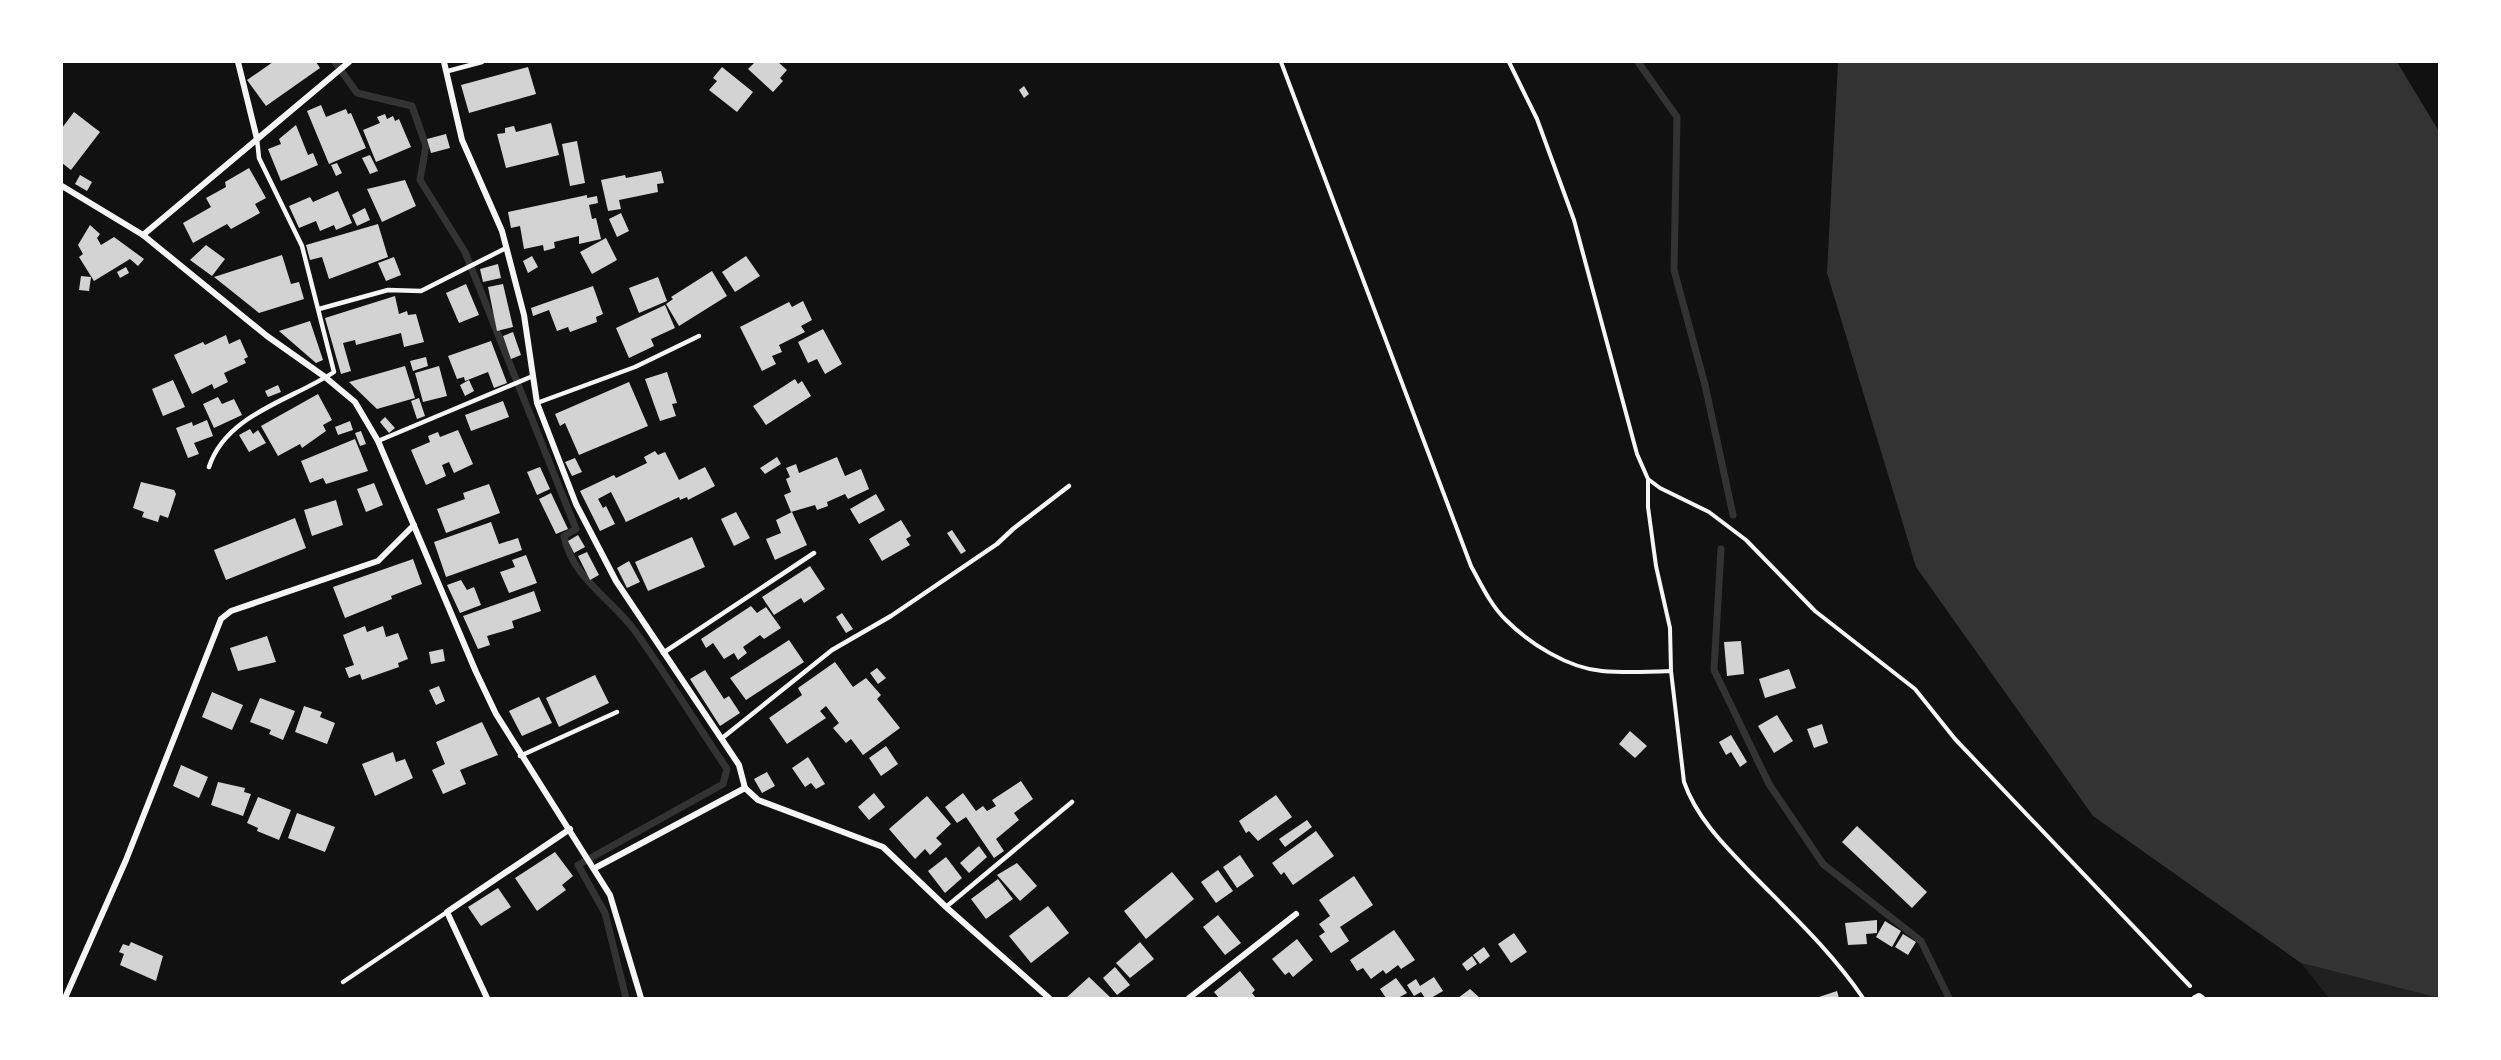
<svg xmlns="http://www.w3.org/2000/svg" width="2501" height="1060" viewBox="0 0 2501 1060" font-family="'Work Sans',sans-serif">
<rect width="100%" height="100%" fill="#111"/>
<polygon fill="#202020" points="2301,963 2439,998 2329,998"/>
<polygon fill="#333" points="1838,62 2397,62 2440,133 2439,998 2301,963 2093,816 1916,567 1827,273"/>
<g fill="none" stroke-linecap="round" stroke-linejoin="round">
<g stroke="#333" stroke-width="7">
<path d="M335,62l22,31 55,13 14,40 -6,34 45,72 111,277 -12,7c8,42 47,62 71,95 32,45 61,92 92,138l-4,15 -145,81 27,48 21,85"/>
<polyline points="1638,62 1677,117 1674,270 1705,385 1733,515"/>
<polyline points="1721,549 1714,670 1769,784 1823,864 1921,941 1949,998"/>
</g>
</g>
<g fill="#d3d3d3">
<polygon points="273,62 316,62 320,68 266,106 247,80"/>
<polygon points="755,62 778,62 787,70 780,78 783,81 773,92 748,69"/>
<polygon points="528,67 536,94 469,113 461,85"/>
<polygon points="722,67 753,92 737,112 709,90 717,81 713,78"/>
<polygon points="1024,86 1029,94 1024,98 1019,90"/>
<polygon points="321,105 326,117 346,109 348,114 351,113 366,148 329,164 307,111"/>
<polygon points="74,112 100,132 71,170 62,163 62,128"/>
<polygon points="385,114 387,119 393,116 395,121 399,119 411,147 376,162 363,130 380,123 377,117"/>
<polygon points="551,123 559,155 506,168 497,134 505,133 505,128 514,126 516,132"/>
<polygon points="296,125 308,155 313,153 318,165 281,181 268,149 281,144 279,139"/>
<polygon points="446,134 450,148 431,153 427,139"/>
<polygon points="577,141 585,183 570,186 562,144"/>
<polygon points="370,155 378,171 370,174 362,158"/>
<polygon points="337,163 342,173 336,176 331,165"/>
<polygon points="249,168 266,198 255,204 260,213 231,229 227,224 193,243 183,223 211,207 206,198 226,187 225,182"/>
<polygon points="661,171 664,183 657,184 658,192 619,200 621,209 608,211 601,180 625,175 626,178"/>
<polygon points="80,175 92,182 87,191 75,184"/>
<polygon points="405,180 416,206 382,222 367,189"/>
<polygon points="338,191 352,223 336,230 334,225 320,231 316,221 299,228 289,206 310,197 313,202"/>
<polygon points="587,195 587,198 597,196 598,203 589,205 592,219 596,218 601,239 579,244 579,236 554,242 555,248 544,251 543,245 524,249 520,226 511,228 508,212"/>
<polygon points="365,208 370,220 357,226 352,215"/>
<polygon points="621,213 629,231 617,237 609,219"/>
<polygon points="378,224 388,257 329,279 322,257 310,260 306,245"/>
<polygon points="90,225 100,234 97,238 101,245 114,237 144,259 138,266 130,259 94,281 79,257 83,254 78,245"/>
<polygon points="606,238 617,260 592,274 580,252"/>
<polygon points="206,245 225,259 212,276 190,260"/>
<polygon points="282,255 291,284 299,282 304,299 259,313 214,277"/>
<polygon points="532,256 538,267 528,273 523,261"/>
<polygon points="746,256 760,276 735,292 722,272"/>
<polygon points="394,257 401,275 386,281 378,263"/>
<polygon points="498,264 501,278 483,282 480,269"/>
<polygon points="126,267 129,273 120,278 117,272"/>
<polygon points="712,271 727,296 679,326 666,304 673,299 671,297"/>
<polygon points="81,276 91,277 89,291 79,290"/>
<polygon points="658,277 667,301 639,313 629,288"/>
<polygon points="466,284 479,315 459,323 446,293"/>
<polygon points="503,284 513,327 497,331 488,287"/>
<polygon points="593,286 603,314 596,317 597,322 570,332 568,327 557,331 549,310 533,316 531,308"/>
<polygon points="395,296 399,314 407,311 408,315 416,314 424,342 404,347 401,333 356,345 355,340 343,343 351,371 341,374 325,318"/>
<polygon points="803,301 812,320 801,326 805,332 779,345 782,352 772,356 776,364 762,371 740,327 789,302 792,307"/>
<polygon points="665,305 675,328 651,339 654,346 629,358 616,328"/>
<polygon points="310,321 323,360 316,363 279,331"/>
<polygon points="823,329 842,364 825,374 817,359 808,363 798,342"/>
<polygon points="513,332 521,355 511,359 503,336"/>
<polygon points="226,335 229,344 240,339 248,357 244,359 246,363 224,373 228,382 214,389 212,384 192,394 174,355 203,342 205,345"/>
<polygon points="491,341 507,383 494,388 488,372 465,381 464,377 457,379 448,356"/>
<polygon points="426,357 428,366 413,371 410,361"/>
<polygon points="405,366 415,398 377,409 349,382"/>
<polygon points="439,366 447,396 423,402 415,373"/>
<polygon points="667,372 677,403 672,404 676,416 660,421 645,379"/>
<polygon points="795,379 798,384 802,381 811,396 766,425 753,406"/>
<polygon points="173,380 185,407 163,416 152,389"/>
<polygon points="469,380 474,391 465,396 460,385"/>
<polygon points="629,382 648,426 579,455 565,423 560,426 555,414"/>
<polygon points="278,385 281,392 268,397 265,391"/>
<polygon points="318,394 332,420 323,425 326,431 302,448 300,444 278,456 261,426"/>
<polygon points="218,397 222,404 234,399 242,415 214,428 203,404"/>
<polygon points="419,398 425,416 417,419 411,401"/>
<polygon points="503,401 509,417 471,431 465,415"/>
<polygon points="385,417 395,428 389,433 380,422"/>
<polygon points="207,420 213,436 194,443 199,454 188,458 176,428 192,422 193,426"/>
<polygon points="350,421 353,430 338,435 335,427"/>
<polygon points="250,429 253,434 258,430 266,443 249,452 239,435"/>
<polygon points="458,430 473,464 454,473 449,462 442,465 446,476 426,485 411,450 430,442 428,436 438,432 440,437"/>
<polygon points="361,431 366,444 360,446 355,433"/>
<polygon points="355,439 368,471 326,484 323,478 310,483 301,461"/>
<polygon points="655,451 658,455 665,452 679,480 705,467 715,486 688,500 687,497 680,500 679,497 626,522 611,492 598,499 603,508 606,506 615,524 600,531 580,491 614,475 616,478 647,463 644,457"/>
<polygon points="777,457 781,464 765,474 760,468"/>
<polygon points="837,457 845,476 861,469 869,489 848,499 845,494 827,502 828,506 817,510 815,505 791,512 784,495 791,492 786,479 790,477 786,468 796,464 799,473"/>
<polygon points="575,458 582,472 572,476 565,462"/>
<polygon points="540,467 550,489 537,495 527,472"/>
<polygon points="141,482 174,490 176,494 168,518 160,515 158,522 142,517 144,512 133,508"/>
<polygon points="374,483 383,505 366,512 357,489"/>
<polygon points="489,484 500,513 446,533 437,509 465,499 463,493"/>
<polygon points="551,493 568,529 556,534 539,499"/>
<polygon points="876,494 885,510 859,524 850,509"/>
<polygon points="336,500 343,525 312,536 304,510"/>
<polygon points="736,512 750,538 734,546 721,519"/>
<polygon points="792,512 807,545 775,560 766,539 781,533 776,520"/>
<polygon points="295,518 306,548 226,580 214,550"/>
<polygon points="901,520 911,536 906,539 910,545 882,561 869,539"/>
<polygon points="491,522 499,544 518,538 522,550 446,577 434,542"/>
<polygon points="952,530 966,551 961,554 947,533"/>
<polygon points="578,535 585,547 574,553 568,541"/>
<polygon points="692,537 705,567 648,591 635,562"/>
<polygon points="587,552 599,575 590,580 578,556"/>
<polygon points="526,555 537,583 509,593 500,572 515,567 512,560"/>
<polygon points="413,559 422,584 391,596 392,599 345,618 333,587"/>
<polygon points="629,561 640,582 627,588 617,568"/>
<polygon points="810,566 825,589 804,603 801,598 774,615 762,597"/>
<polygon points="461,580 467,590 474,587 481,605 460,613 447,585"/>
<polygon points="534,591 541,611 512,621 514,628 487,636 490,645 478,649 463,616"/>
<polygon points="751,606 757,613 766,607 781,628 764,639 760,635 743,647 747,653 738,660 734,653 724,659 713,643 706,648 701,639"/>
<polygon points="842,613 853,629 846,633 836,617"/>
<polygon points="365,626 367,632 383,626 386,637 398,633 408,659 398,663 399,667 362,680 360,674 349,678 345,668 354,665 343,635"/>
<polygon points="267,636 276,662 238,671 230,648"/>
<polygon points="789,640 804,662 746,700 730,678"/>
<polygon points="1741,641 1744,674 1727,676 1724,642"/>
<polygon points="443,649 445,661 431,664 429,652"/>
<polygon points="835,662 853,687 866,678 881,695 877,699 900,728 863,755 851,739 846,743 833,728 839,723 826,706 820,711 826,718 787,744 769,718 802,695 798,688"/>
<polygon points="877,668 886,678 878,684 870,673"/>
<polygon points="1789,669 1796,688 1765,698 1759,679"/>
<polygon points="705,670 724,699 729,696 740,713 720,726 690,679"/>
<polygon points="595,675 609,703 559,727 546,698"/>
<polygon points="439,686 445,701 436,705 429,690"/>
<polygon points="212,692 243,705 232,730 202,717"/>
<polygon points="539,697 552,723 522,736 509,711"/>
<polygon points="260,698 295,711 283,740 269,734 271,730 250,722"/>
<polygon points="304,706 322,712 320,717 335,723 327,744 295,732"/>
<polygon points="1777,715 1793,741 1774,753 1758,726"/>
<polygon points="482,722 498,755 460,770 466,784 443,794 432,770 445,764 436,742"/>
<polygon points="1822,724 1828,743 1814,748 1807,729"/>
<polygon points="1630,731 1647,746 1635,758 1619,744"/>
<polygon points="1731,735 1747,762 1740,767 1731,752 1726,755 1719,742"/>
<polygon points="886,746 898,764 881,776 869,758"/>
<polygon points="393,752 396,762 405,759 413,778 375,796 362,764"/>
<polygon points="808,757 825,784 816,789 811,783 805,787 792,768"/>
<polygon points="181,765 208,777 199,798 173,786"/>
<polygon points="767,772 775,786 762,793 754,779"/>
<polygon points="1021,781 1033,799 1014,813 1019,820 996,839 1004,851 994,858 966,817 957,823 945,807 963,793 976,811 983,806 987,811 996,806 992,800"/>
<polygon points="218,782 245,788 244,792 251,794 243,816 211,805"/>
<polygon points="874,793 885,807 869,820 858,807"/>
<polygon points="1276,795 1292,817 1258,841 1249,831 1246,833 1239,821"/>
<polygon points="927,796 951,824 936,838 942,844 930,855 925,849 915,859 889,829"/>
<polygon points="258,797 291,810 279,840 257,831 258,828 247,823"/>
<polygon points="297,813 335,827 325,852 288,838"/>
<polygon points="1307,820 1312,827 1285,847 1279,839"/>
<polygon points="1857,826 1927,892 1912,908 1842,842"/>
<polygon points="1316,831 1334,856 1293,885 1284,872 1281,875 1272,863"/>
<polygon points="979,846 987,857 969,873 960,863"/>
<polygon points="555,852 573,876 562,885 566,890 537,911 515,878"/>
<polygon points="1240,855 1254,876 1237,888 1223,867"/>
<polygon points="946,857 962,878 945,893 928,871"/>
<polygon points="1017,863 1037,886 1020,901 997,875"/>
<polygon points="1218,870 1233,891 1216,903 1201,882"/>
<polygon points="1172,872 1194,899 1146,939 1124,911"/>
<polygon points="1354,876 1373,905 1340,927 1349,941 1331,953 1319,936 1325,932 1319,924 1330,916 1319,900"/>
<polygon points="998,879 1013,899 986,919 971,899"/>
<polygon points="498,888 511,907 481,926 468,907"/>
<polygon points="1048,906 1069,933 1031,963 1009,936"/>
<polygon points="1218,915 1241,943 1225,955 1203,927"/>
<polygon points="1877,920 1877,933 1866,934 1867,944 1848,945 1845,923"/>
<polygon points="1885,921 1901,931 1892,947 1876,937"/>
<polygon points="1394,930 1415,960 1401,969 1398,965 1386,974 1383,970 1371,979 1363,968 1357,971 1350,960"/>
<polygon points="1514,933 1527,952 1511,963 1498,944"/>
<polygon points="1903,934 1916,942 1908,955 1895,947"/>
<polygon points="1297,939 1313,960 1293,977 1289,972 1285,975 1272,959"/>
<polygon points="131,942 163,956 156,981 120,965 124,954 119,952 123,944 129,946"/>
<polygon points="1140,942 1154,959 1130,978 1116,963"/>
<polygon points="1484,947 1490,956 1480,964 1473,955"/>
<polygon points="1472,956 1477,964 1467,971 1462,964"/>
<polygon points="1115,967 1130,985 1117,995 1103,978"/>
<polygon points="1240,971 1255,990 1252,993 1256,998 1219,998 1214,992"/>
<polygon points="1089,977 1111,998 1066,998"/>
<polygon points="1434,977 1443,991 1431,998 1425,998 1421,992 1414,996 1407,985 1416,979 1420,986"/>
<polygon points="1396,978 1407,993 1398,998 1386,998 1380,989"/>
<polygon points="1470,989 1480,998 1458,998"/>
<polygon points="1837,991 1839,998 1816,998"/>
</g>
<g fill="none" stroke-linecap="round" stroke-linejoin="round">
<g stroke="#f5f5f5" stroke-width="4">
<path d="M1281,62l190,504c10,18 20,40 35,54 24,24 62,48 96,51 23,2 46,1 69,0l13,111c13,37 42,65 68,92 39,40 80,78 111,124"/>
<polyline points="1509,62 1537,119 1574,220 1637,454 1648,479 1660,488 1709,512 1746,540 1815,611 1915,689 1955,739 2190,986"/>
<polyline points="1648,480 1648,507 1656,566 1670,628 1671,671"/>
</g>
<g stroke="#f5f5f5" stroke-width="4.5">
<polyline points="448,71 482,62"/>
<polyline points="319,309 388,290 421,291 506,248"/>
<polyline points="537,403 635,367 699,336"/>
<polyline points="378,441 533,376"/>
<path d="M209,467c17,-53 83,-67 125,-95l-32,-126 -43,-88 -2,-19"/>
<polyline points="663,653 814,553"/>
<polyline points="721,739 832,650 891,616 997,544 1013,529 1069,486"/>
<polyline points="520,756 617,712"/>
<polyline points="946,907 1072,802"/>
<polyline points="343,982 447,912"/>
</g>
<g stroke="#f5f5f5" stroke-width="6">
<polyline points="238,62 257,139"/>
<polyline points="444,62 462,140 502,231 524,315 537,403 576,504 616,581 739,765 745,788 758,800 883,847 946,907 1049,998"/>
<polyline points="62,186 143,235 267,336 325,377 355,402 378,441 476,672 496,714 610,895 641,998"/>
<polyline points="143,235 349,62"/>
<polyline points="595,868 745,788"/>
<polyline points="65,998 126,860 221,619 231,611 378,561 414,525"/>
<polyline points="487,998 447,912 570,829"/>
<polyline points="1189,998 1296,914"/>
<polyline points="2195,998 2199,996 2202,998"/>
</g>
</g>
<rect width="2501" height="1060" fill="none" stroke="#ffffff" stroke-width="126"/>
</svg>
